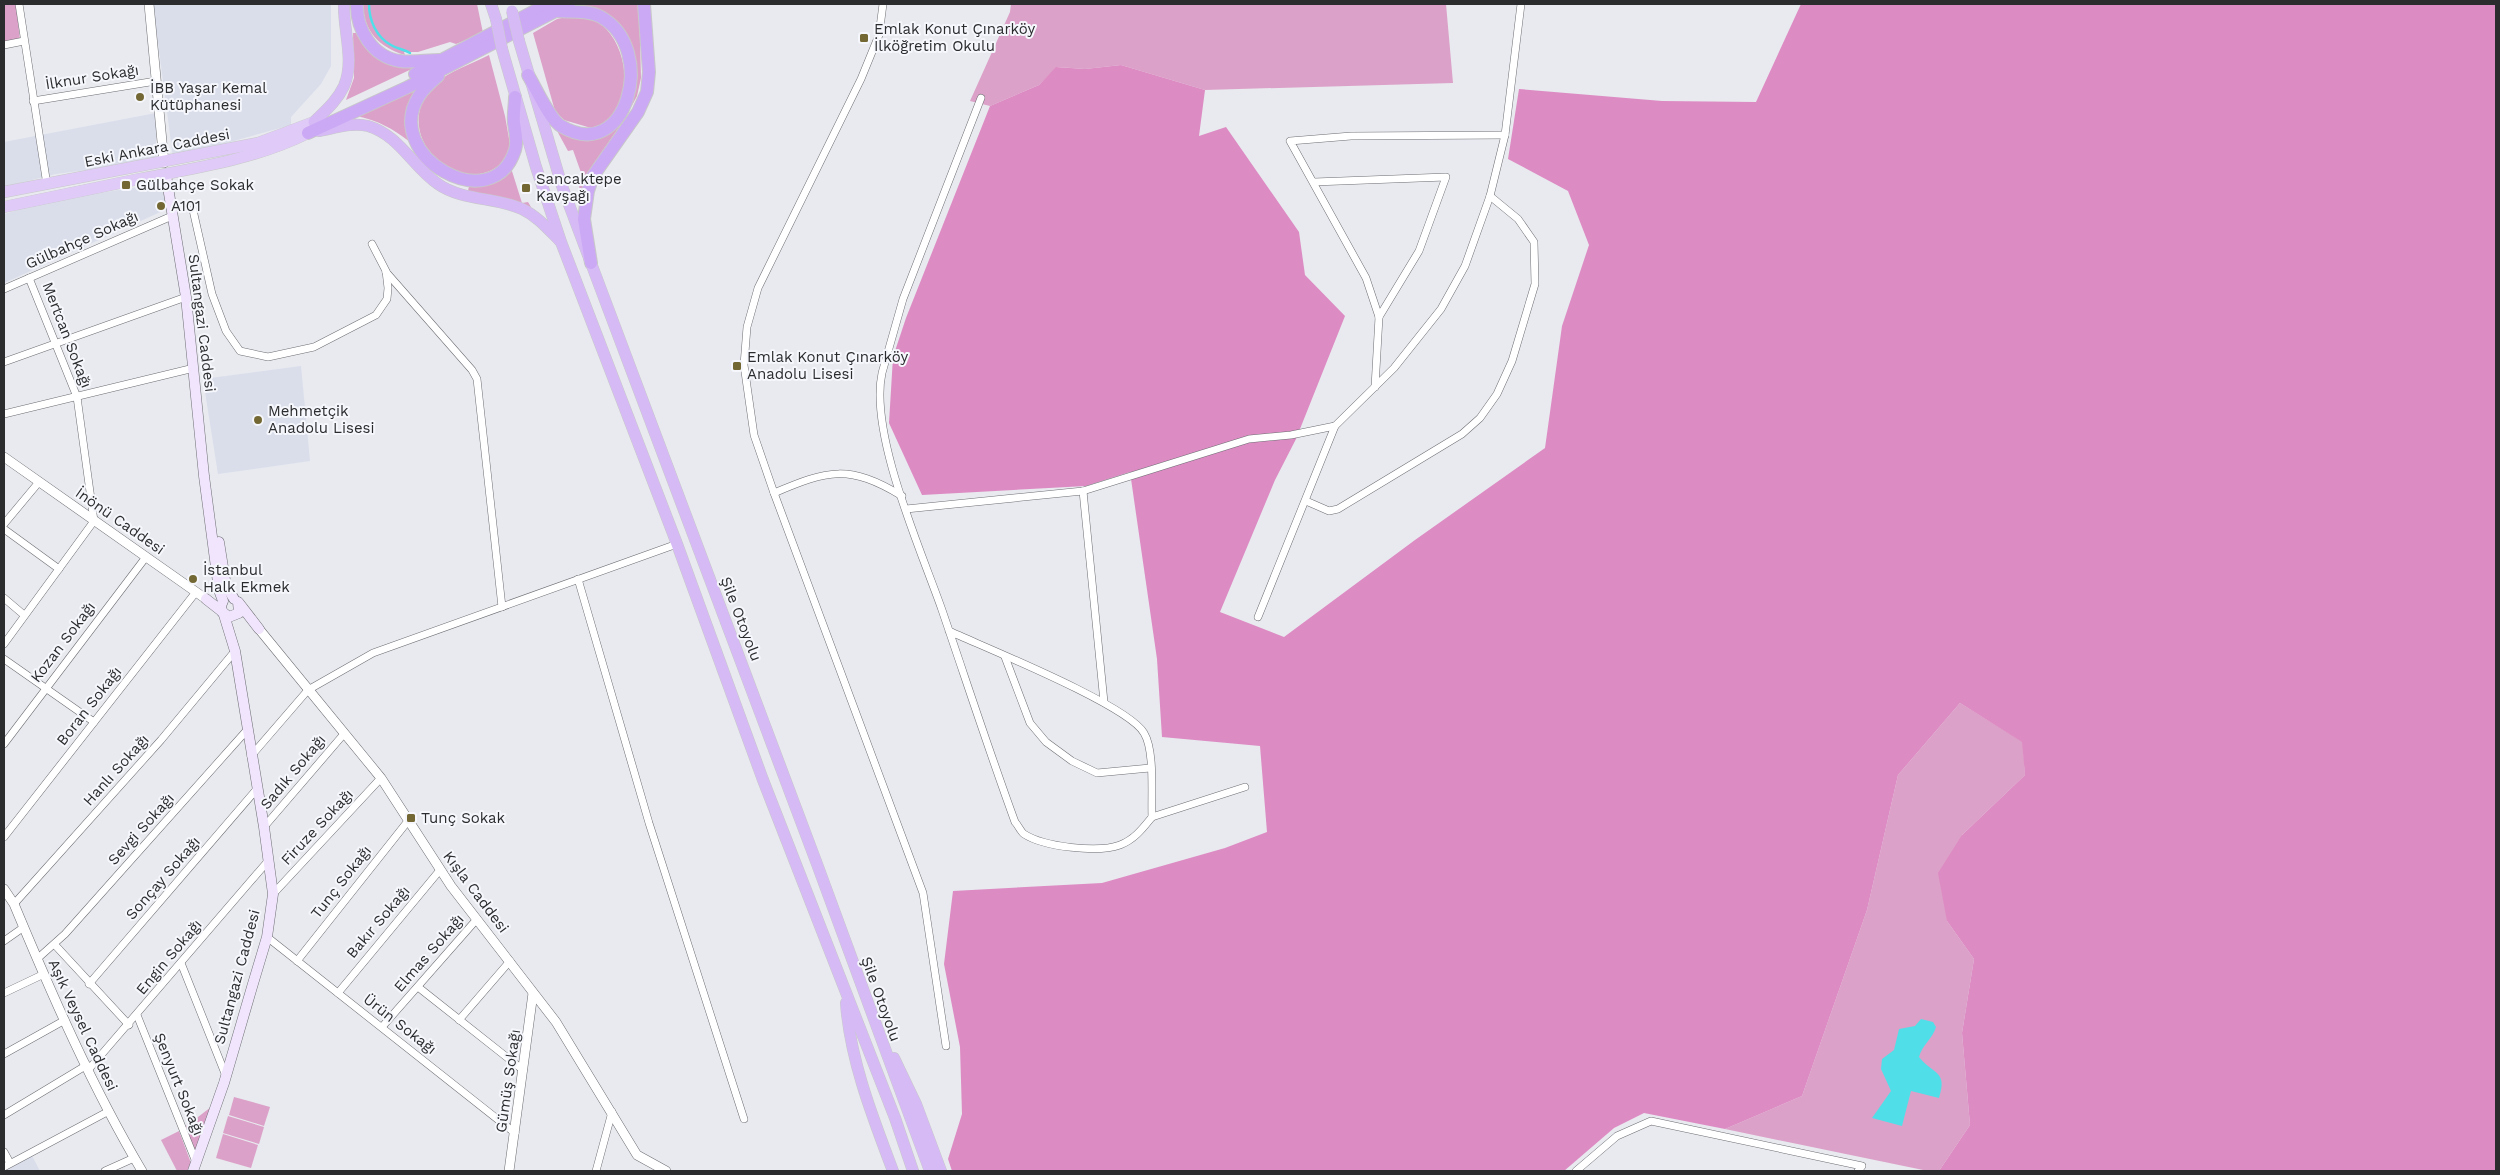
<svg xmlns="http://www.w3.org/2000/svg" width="2500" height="1175" viewBox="0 0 2500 1175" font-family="'Work Sans',sans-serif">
<rect width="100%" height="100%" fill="#e8eaef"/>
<g fill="#dadeeb">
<polygon points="153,4 331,4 331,66 321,84 291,117 291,125 173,158"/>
<polygon points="156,113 156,161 56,174 4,187 4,142"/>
<polygon points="164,183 167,209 4,283 4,214 48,201"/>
<polygon points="301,366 310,461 218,474 203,379"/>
<polygon points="32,1156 40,1171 5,1171"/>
</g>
<g fill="#dca1c8">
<polygon points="4,4 16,4 20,40 4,43"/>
<path d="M363,4h114l6,29 -27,11 -6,-2 -32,10h-14l1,3c-26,-8 -41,-23 -42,-51z"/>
<path d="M582,4h57l2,74 -4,18 -11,21 -31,45 -15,36 -1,-15 5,-2 -11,-31 -5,1 -12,-22c8,4 16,9 25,9 24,0 49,-16 53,-41 2,-16 -2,-35 -3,-50l-53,-41z"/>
<polygon points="1011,4 1446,4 1453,83 1205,90 1121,65 1085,69 1057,67 1039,85 990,106 970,101 1010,12"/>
<path d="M575,15c9,2 19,4 26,9 27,22 34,76 4,98 -4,3 -9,4 -14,6l-27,-8 -9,-9 -22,-78 24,-14z"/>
<path d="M353,33h4c14,28 33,27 61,33l-72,34 8,-22z"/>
<path d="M489,55l16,61 6,34c-3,5 -6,12 -11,15 -45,35 -113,-33 -65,-81 14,-13 37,-20 54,-29z"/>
<path d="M421,85c-15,22 -15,32 -11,57 -17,-13 -32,-22 -54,-26z"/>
<polygon points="511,168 522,203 528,202 531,207 468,191 469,186 483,185"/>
<polygon points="1960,703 2023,742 2025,775 1962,835 1947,921 1974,959 1962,1033 1970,1125 1939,1171 1928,1171 1725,1129 1802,1096 1867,910 1898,775"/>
<polygon points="234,1097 270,1107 264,1126 229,1115"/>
<polygon points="211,1107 195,1151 185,1127"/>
<polygon points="228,1116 264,1127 259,1144 223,1133"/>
<polygon points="179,1131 191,1163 187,1171 177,1171 161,1140"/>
<polygon points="223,1134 258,1145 251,1168 216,1158"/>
</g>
<polygon fill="#dd8bc3" points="1801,4 2496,4 2496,1171 1939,1171 1970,1125 1962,1033 1974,959 1947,921 1938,873 1962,835 2025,775 2022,742 1960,703 1898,775 1867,910 1802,1096 1725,1129 1644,1113 1614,1128 1564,1171 952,1171 948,1159 962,1114 960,1047 944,964 953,891 1102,883 1225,848 1267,832 1260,746 1162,737 1157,659 1130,472 1086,486 922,495 889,423 893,357 906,318 990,106 1039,85 1056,67 1085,69 1121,65 1205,90 1199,136 1226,127 1299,232 1305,275 1345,316 1296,439 1275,480 1220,612 1284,637 1415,540 1545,448 1562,326 1589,245 1568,191 1508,159 1519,89 1662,101 1756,102"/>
<path fill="#50dfe9" d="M1921,1019l12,3 3,5c-3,11 -14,18 -17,30 14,18 29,13 20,41l-28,-7 -9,35 -30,-8 19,-27 -10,-22 1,-10 12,-9 5,-21 16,-3z"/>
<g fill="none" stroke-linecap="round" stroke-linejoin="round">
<path stroke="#50dfe9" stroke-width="2.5" d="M369,4c0,16 7,33 22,41 6,4 13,4 19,8"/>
<defs>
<g id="minor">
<polyline points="19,4 47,185"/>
<polyline points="883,4 879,35 861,79 758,288 747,327 744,365 754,435 774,493 923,893 946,1046"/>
<polyline points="4,45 24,41"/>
<polyline points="33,101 156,81"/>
<polyline points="1314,182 1446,177 1419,251 1379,317"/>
<polyline points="193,210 212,294 226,331 240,351 268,357 314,347 376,315 387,299 388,288 386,271 372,244"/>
<polyline points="386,272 472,370 477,379 502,607"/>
<polyline points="4,289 172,216"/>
<polyline points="4,362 186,297"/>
<polyline points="1375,387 1379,317 1366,278 1290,141 1351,136 1505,135"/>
<polyline points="4,414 194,368"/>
<polyline points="1083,491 1104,702"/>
<path d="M774,493c54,-23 75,-29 128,3"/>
<polyline points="1306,501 1329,511 1338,509 1462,434 1480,418 1497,394 1512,361 1535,284 1534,242 1518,219 1490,196"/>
<polyline points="906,509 1083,491 1249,439 1291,435 1335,426 1394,368 1441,309 1465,266 1490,196 1505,135 1521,4"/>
<polyline points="4,524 39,482"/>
<polyline points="4,529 59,569"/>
<polyline points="578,579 649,823 744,1119"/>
<polyline points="4,598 24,615"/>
<polyline points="1258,617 1335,426"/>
<path d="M949,631c37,17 179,74 195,102 11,18 7,62 8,84 -9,11 -17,22 -32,28 -22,8 -76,2 -96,-11 -3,-2 -6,-9 -9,-12 -26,-71 -49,-142 -73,-212 -21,-60 -73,-176 -60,-237l21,-74 78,-201"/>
<polyline points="4,644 94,521 77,397 29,278"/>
<polyline points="1005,657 1030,723 1046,742 1072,761 1097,773 1150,768"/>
<polyline points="4,659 94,722"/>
<polyline points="4,744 146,557"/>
<polyline points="251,756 308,690 373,653 677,544"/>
<polyline points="1152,817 1245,787"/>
<polyline points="264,827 343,735"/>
<polyline points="4,837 196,592"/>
<polyline points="273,894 381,778"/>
<polyline points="14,904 161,740 235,651"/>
<polyline points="267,937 515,1133"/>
<polyline points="4,941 24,927"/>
<polyline points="55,945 129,1025"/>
<polyline points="37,959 65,934 247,730"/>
<polyline points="297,961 408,821"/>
<polyline points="181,963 226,1076"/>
<polyline points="89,984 256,790"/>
<polyline points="418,987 523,1070"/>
<polyline points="4,993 44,974"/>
<polyline points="338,993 440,870"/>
<polyline points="137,1015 196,1162"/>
<polyline points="459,1020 510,961"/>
<polyline points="382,1027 477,919"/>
<polyline points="4,1054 65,1020"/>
<polyline points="89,1069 268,861"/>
<polyline points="4,1115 87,1065"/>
<polyline points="4,1152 10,1163"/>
<polyline points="4,1167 109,1111"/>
<polyline points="105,1171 134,1158"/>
<polyline points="596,1171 612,1112"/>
<polyline points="1576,1171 1617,1136 1651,1121 1862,1166 1858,1171"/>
</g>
<g id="tertiary">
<polyline points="149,4 164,163"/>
<polyline points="4,457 206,599"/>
<polyline points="259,629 381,778 451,886 556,1022 637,1155 666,1171"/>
<path d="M4,889l10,15c38,91 78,183 128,267"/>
<polyline points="509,1171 533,993"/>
</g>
<g id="secondary">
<polyline points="166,175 186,297 204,476 219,590 223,601 221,606 222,612"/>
<polyline points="219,542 226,586 234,599"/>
<polyline points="206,599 229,617 239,613 238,602"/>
<polyline points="239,603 259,629"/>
<polyline points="193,1171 224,1083 252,987 267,937 273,894 264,827 235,651 224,615"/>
</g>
<g id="primary">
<polyline points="4,192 258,143 314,122"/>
<path d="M4,207c45,-9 90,-19 135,-28 57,-11 117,-20 169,-46"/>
</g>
<g id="trunk">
<polyline points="491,4 496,19"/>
<polyline points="519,41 562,186 591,263 817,864 930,1171"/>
<polyline points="502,49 536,167 561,242 677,544 763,780 895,1118 913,1171"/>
<path d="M314,122c11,-11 23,-21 30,-36 11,-25 -1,-56 0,-82"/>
<path d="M319,131c16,-3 34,-9 49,-5 31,9 45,41 70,58 24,17 58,13 84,25 15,7 26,20 38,32"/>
<path d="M846,1003c4,57 27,115 47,168"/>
<polyline points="894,1058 916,1104 941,1171"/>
</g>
<g id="motorway">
<path d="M357,4c-1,25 15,53 43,57 13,2 26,-1 39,-1"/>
<polyline points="415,74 548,4"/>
<path d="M528,75c8,13 22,45 33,51 66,40 97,-77 40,-109 -13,-7 -31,-5 -45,-6"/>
<path d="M438,76c-7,6 -14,12 -19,20 -38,60 74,124 96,54 3,-9 0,-18 -1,-27 -1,-8 1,-18 1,-26"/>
<polyline points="308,133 408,87 569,4"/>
<polyline points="591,263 584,219 588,191 593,176 638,112 647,92 649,72 644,4"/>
</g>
</defs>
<use href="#minor" stroke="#6d6e73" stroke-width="8"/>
<use href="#tertiary" stroke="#6d6e73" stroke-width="10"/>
<use href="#secondary" stroke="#6d6e73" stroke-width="11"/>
<use href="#primary" stroke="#c8c8c9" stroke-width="12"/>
<use href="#trunk" stroke="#c8c8c9" stroke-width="12"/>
<use href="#motorway" stroke="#c8c8c9" stroke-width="14"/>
<use href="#minor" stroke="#fff" stroke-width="7"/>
<use href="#tertiary" stroke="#fff" stroke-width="9"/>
<use href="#secondary" stroke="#f0e5fc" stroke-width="10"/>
<use href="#primary" stroke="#e0cbf8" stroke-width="11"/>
<use href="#trunk" stroke="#d6baf6" stroke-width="11"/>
<use href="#motorway" stroke="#cca9f4" stroke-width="12"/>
<defs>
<g id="trunk-bridge">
<polyline points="512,11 519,41"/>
<polyline points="496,19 502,49"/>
</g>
</defs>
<use href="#trunk-bridge" stroke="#c8c8c9" stroke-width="12" stroke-linecap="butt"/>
<use href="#trunk-bridge" stroke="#d6baf6" stroke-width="11"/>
</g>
<g fill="#736834" stroke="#f5f7fc" stroke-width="2">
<rect x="859" y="33" width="10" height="10" rx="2.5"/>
<circle cx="140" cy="97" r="5"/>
<rect x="121" y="180" width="10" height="10" rx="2.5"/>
<rect x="521" y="183" width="10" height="10" rx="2.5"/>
<circle cx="161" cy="206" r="5"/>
<rect x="732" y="361" width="10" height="10" rx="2.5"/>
<circle cx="258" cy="420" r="5"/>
<circle cx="193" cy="579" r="5"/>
<rect x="406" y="813" width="10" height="10" rx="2.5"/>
</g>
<g text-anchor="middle" stroke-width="4" stroke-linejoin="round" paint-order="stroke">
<g font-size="15" fill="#2b2c2e" stroke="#f5f7fc" text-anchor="start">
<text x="874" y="34">Emlak Konut Çınarköy<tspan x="874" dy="17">İlköğretim Okulu</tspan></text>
<text x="150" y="93">İBB Yaşar Kemal<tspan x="150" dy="17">Kütüphanesi</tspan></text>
<text x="536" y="184">Sancaktepe<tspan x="536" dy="17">Kavşağı</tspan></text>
<text x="136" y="190">Gülbahçe Sokak</text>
<text x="171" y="211">A101</text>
<text x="747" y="362">Emlak Konut Çınarköy<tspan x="747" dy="17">Anadolu Lisesi</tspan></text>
<text x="268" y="416">Mehmetçik<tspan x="268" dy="17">Anadolu Lisesi</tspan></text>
<text x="203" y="575">İstanbul<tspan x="203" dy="17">Halk Ekmek</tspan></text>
<text x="421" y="823">Tunç Sokak</text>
</g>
<g font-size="15" fill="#2b2c2e" stroke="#f5f7fc">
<text transform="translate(92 77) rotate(-9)" y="5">İlknur Sokağı</text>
<text transform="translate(157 148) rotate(-11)" y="5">Eski Ankara Caddesi</text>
<text transform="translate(82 240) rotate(-24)" y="5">Gülbahçe Sokağı</text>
<text transform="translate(202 323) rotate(83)" y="5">Sultangazi Caddesi</text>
<text transform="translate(67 335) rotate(69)" y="5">Mertcan Sokağı</text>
<text transform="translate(120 521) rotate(35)" y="5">İnönü Caddesi</text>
<text transform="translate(741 619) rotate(69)" y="5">Şile Otoyolu</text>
<text transform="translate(63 642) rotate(-53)" y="5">Kozan Sokağı</text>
<text transform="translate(89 706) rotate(-52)" y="5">Boran Sokağı</text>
<text transform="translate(116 770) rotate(-48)" y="5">Hanlı Sokağı</text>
<text transform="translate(293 772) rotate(-50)" y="5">Sadık Sokağı</text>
<text transform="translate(317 827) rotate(-47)" y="5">Firuze Sokağı</text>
<text transform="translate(141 829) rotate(-48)" y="5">Sevgi Sokağı</text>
<text transform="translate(163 878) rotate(-49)" y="5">Sonçay Sokağı</text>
<text transform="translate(341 882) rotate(-52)" y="5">Tunç Sokağı</text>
<text transform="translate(476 892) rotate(53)" y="5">Kışla Caddesi</text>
<text transform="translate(378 922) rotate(-50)" y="5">Bakır Sokağı</text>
<text transform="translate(429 953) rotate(-49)" y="5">Elmas Sokağı</text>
<text transform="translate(169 957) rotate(-50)" y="5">Engin Sokağı</text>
<text transform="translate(237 977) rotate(-75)" y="5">Sultangazi Caddesi</text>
<text transform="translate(881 999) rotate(70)" y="5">Şile Otoyolu</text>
<text transform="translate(400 1024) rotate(38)" y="5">Ürün Sokağı</text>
<text transform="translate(83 1025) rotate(65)" y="5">Aşık Veysel Caddesi</text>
<text transform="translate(508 1081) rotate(-82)" y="5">Gümüş Sokağı</text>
<text transform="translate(179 1084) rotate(68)" y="5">Şenyurt Sokağı</text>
</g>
</g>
<rect width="2500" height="1175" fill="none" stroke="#2b2c2e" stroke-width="10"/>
</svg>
